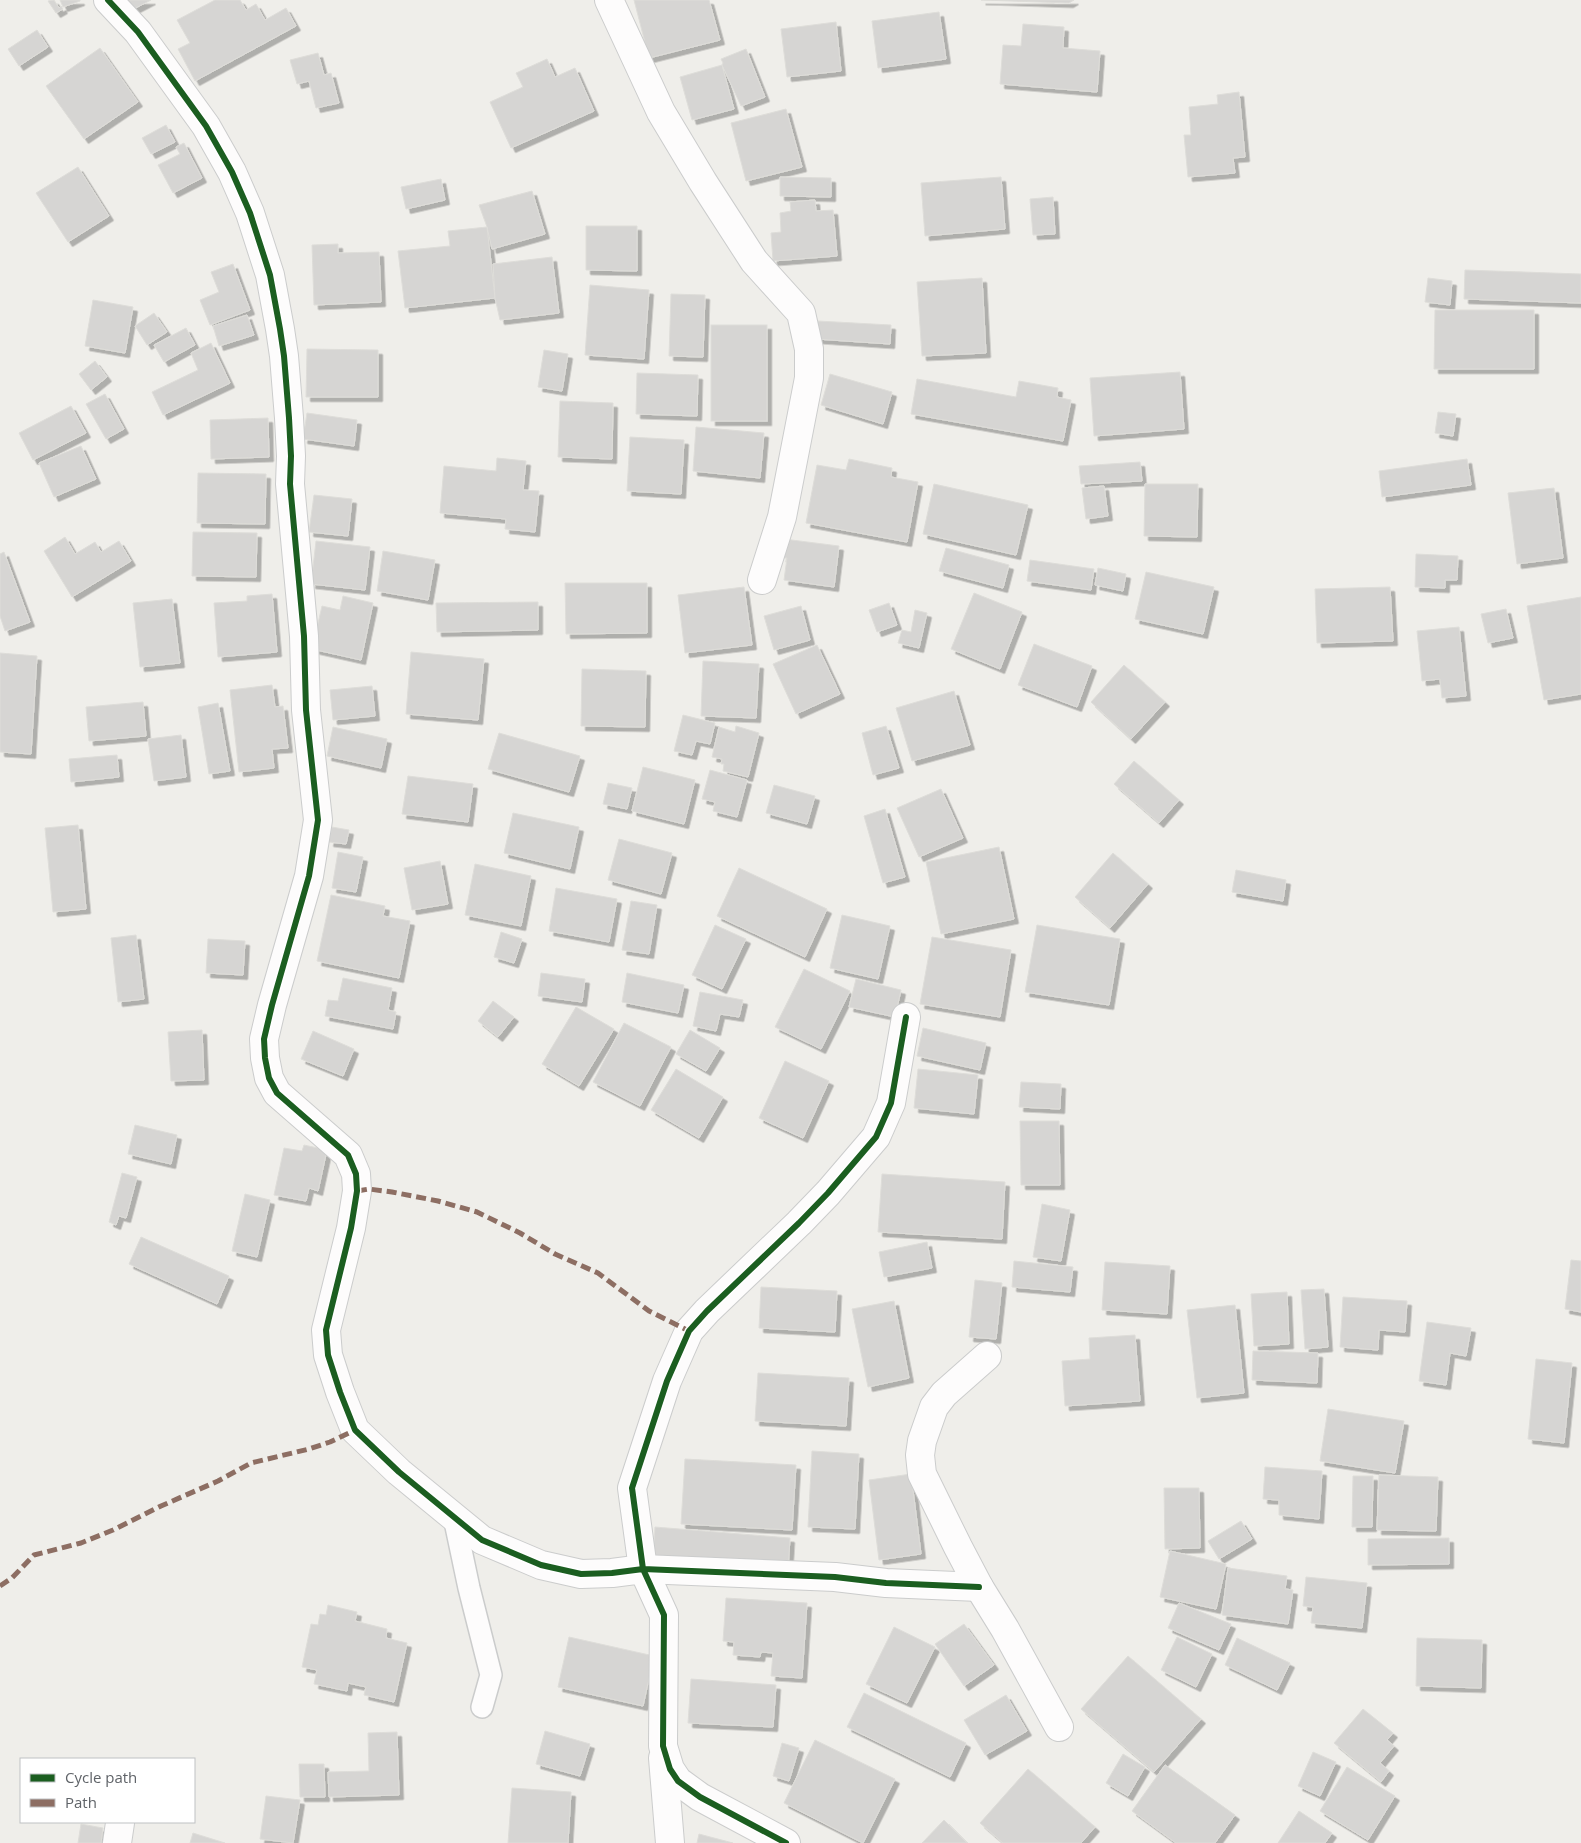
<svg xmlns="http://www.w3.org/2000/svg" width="1581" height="1843" viewBox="0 0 1581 1843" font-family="'Open Sans',sans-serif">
<defs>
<filter id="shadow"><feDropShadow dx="4.5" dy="4.5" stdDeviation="0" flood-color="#0004"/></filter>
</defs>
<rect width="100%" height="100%" fill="#efeeea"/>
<g fill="#d6d5d3" stroke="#deddd9" filter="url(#shadow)">
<polygon points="54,0 59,8 61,6 63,9 56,13 48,1"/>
<polygon points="60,0 80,0 80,1 63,7"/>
<polygon points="120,0 151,0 128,12"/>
<polygon points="215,0 240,0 246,10 256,4 265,20 286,8 296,26 195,81 178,49 190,43 177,20"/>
<polygon points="634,0 709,0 720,40 649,58"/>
<polygon points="981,0 1074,0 1069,3"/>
<polygon points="939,12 946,59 878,68 872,21"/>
<polygon points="836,22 841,71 787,77 781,29"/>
<polygon points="1023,24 1064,27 1063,48 1100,51 1097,92 1000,84 1003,45 1021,46"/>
<polygon points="37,30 48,47 19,66 8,49"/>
<polygon points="100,48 138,102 84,139 46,86"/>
<polygon points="746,49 765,97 741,106 722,65 723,63 721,59"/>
<polygon points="318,53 324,75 331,73 339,103 316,108 309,81 297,84 290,60"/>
<polygon points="547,59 555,77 575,68 594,111 511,148 490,102 523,87 516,73"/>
<polygon points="722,65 734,109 692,120 680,77"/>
<polygon points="1239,92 1245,157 1233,158 1235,173 1188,177 1184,135 1191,135 1189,107 1218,104 1217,95"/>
<polygon points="786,109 802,167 746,181 731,123"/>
<polygon points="166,125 175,142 151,154 142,138"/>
<polygon points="184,143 202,178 173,193 158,165 180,154 176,147"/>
<polygon points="78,167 109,216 68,242 36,193"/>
<polygon points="780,177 831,178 831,197 780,196"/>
<polygon points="1001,177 1005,229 925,236 921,183"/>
<polygon points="441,179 445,200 406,209 401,187"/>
<polygon points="532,191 545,234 492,249 487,227 479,205"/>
<polygon points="1053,197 1055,234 1033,235 1030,199"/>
<polygon points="815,200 816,211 833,210 837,256 773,261 771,233 781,232 780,213 791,211 790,202"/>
<polygon points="586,226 637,226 637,271 586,270"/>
<polygon points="487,227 495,298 405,308 398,251 450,246 448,231"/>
<polygon points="338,244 338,253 379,252 381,302 314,305 312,245"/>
<polygon points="552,257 559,313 500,320 495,298 493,264"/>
<polygon points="233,264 250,310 210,325 200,300 219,292 211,272"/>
<polygon points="1465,270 1581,274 1581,303 1464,299"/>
<polygon points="982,278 986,353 922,356 917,282"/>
<polygon points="1428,278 1452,281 1450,305 1425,302"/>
<polygon points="590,285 649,290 644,359 585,355"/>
<polygon points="671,294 705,295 703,357 669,356"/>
<polygon points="93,300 133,307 125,353 85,346"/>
<polygon points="1435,310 1534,310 1534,369 1434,369"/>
<polygon points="154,313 167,332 147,345 135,326"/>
<polygon points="247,315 254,335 219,346 213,326"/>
<polygon points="818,321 891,325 890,344 816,339"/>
<rect x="711" y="325" width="56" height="96"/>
<polygon points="186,328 195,345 164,362 154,345"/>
<polygon points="211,343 230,383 163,415 152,392 198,370 191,353"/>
<polygon points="307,349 378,350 378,397 306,397"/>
<polygon points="544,350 568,354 562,391 538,387"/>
<polygon points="95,361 107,377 91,390 79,374"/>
<polygon points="1180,372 1184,429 1094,436 1090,378"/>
<polygon points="637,373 698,375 697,416 636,414"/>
<polygon points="830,374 892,392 883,424 821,405"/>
<polygon points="917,379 1016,397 1019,381 1058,388 1057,397 1071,400 1063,441 911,414"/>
<polygon points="105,394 124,429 106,439 86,404"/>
<polygon points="560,401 613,403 612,459 558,457"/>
<polygon points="71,406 86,433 33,460 19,433"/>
<polygon points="1438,412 1456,414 1453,436 1435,433"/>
<polygon points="307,413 357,420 354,446 303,439"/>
<polygon points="268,418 269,457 211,459 210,420"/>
<polygon points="696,427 764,433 760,478 693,471"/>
<polygon points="630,437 684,440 681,494 627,491"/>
<polygon points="81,446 96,479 54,497 39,463"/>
<polygon points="497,458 526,461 523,490 539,491 535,532 505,529 506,519 440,513 444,466 496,471"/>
<polygon points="849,459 892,468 891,477 918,482 907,542 806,523 817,465 846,470"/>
<polygon points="1467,459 1471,485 1382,497 1379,471"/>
<polygon points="1140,462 1142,481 1081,484 1079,466"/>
<polygon points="198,473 266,474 265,524 197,523"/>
<polygon points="934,484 1028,505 1016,555 923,534"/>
<polygon points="1145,484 1198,484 1197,537 1144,536"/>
<polygon points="1104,486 1108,516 1086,519 1082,488"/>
<polygon points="1554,488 1563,558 1517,564 1508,493"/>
<polygon points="314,495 352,499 348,536 309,532"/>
<polygon points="193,532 257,533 256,577 192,576"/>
<polygon points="65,537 75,554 95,542 101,552 119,541 131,561 72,597 44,551"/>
<polygon points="784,539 839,546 834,587 784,580 787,558 782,558"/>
<polygon points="316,541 370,547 365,590 311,584"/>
<polygon points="946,548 1009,565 1003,588 939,571"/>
<polygon points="383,551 435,560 428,600 377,591"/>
<polygon points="4,552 30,622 5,631 0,616 0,554"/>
<polygon points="1416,554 1458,556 1457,580 1445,580 1445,588 1415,587"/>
<polygon points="1030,560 1094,569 1091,590 1027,581"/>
<polygon points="1098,568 1126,574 1123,591 1095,585"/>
<polygon points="1146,572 1214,587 1203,634 1135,619"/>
<polygon points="565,583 647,583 647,633 566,634"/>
<polygon points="744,587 752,645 685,653 678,595"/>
<polygon points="1390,587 1393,641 1317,643 1315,589"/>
<polygon points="974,593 1022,612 1000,669 951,649"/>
<polygon points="272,594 277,652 218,657 214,603 247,601 247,596"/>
<polygon points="343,596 373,603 361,660 312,649 322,606 340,610"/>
<polygon points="1581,597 1581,694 1544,700 1527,606"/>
<polygon points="172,599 180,663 140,667 133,603"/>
<polygon points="538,602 538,630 437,632 436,603"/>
<polygon points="889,603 897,625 877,632 869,610"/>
<polygon points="801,606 810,640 774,650 764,616"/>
<polygon points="1506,609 1513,638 1488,643 1481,614"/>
<polygon points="915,610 927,613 919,648 898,643 902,630 911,632"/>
<polygon points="1459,627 1466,696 1442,698 1440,679 1422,681 1417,631"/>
<polygon points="1034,644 1092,666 1077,707 1018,685"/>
<polygon points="817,645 840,694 796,714 773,664"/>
<polygon points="411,652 484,659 478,720 406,714"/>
<polygon points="0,653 37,656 31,754 0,752"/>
<polygon points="703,661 759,664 756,718 701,716"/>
<polygon points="1124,665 1165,702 1131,739 1091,702"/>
<polygon points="582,669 646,671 645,727 581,726"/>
<polygon points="272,685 275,707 283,706 288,748 272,749 274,768 239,772 230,690"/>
<polygon points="372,686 375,716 333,720 330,690"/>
<polygon points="954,691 970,745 912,761 896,708"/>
<polygon points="143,702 146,736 89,741 86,707"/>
<polygon points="218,703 230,771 209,774 198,707"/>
<polygon points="683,715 715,723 710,744 696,741 692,755 674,751"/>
<polygon points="736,726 759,733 748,777 723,771 724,764 721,764 722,759 712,757 719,727 735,732"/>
<polygon points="886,726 899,768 873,775 862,733"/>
<polygon points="333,727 387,739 381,768 327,756"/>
<polygon points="499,733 580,756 569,792 488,769"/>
<polygon points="181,735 186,777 154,781 148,739"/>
<polygon points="117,755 119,777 71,782 69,759"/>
<polygon points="1134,761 1179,800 1159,823 1114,784"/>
<polygon points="643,767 695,780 684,824 632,811"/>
<polygon points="710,770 747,780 737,817 713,811 715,802 702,799"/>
<polygon points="408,776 473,784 468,822 402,814"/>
<polygon points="608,783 632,788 627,809 603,804"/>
<polygon points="774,785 815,796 807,824 766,813"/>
<polygon points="941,789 963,838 919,857 897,808"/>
<polygon points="885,809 905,877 883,883 864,816"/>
<polygon points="513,813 579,827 570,869 504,853"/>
<polygon points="78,825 86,909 53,912 45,828"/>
<polygon points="332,827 349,830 346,844 329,842"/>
<polygon points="619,839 672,853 661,894 608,880"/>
<polygon points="999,847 1014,919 941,934 926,862"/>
<polygon points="338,852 363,857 356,892 332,888"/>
<polygon points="1113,853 1148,884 1110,928 1075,897"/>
<polygon points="440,861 448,904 412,910 404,868"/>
<polygon points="475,864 531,876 521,926 465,915"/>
<polygon points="739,868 827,909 805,957 717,916"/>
<polygon points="1236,870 1286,880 1283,901 1232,892"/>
<polygon points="556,888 617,899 609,942 549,931"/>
<polygon points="331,895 385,906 383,916 410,921 399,978 317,961"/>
<polygon points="631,901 657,905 649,954 622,950"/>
<polygon points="842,915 890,926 878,979 830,968"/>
<polygon points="715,925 746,939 722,989 692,975"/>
<polygon points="1037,925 1120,939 1109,1005 1025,992"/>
<polygon points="501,932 522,939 514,963 494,957"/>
<polygon points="136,935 144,999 118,1002 111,938"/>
<polygon points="932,937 1011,950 1000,1017 920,1004"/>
<polygon points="208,939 245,941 243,975 206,973"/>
<polygon points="804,969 850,991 821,1049 775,1027"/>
<polygon points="541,973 585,979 582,1002 538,996"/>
<polygon points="627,973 684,985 678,1013 622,1002"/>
<polygon points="343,978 392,988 388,1010 396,1012 393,1029 325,1016 328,1000 338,1001"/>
<polygon points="856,979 901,990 895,1017 849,1007"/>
<polygon points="700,992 743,1000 739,1017 720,1014 716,1031 693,1026"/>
<polygon points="493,1001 514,1017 498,1037 478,1021"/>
<polygon points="576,1007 614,1029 579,1086 542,1064"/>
<polygon points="624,1023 671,1047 640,1106 593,1082"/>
<polygon points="923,1028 986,1043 980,1070 917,1056"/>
<polygon points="202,1030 204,1080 171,1081 168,1032"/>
<polygon points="690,1030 720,1048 706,1071 676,1054"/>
<polygon points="313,1031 354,1049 343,1076 301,1059"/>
<polygon points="785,1061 829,1081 803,1138 759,1118"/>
<polygon points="676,1069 723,1097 699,1138 651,1110"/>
<polygon points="918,1069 978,1075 974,1114 914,1108"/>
<polygon points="1021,1082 1061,1084 1060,1109 1019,1107"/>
<polygon points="1020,1121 1059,1121 1060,1185 1021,1185"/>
<polygon points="135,1125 177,1135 171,1164 128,1154"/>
<polygon points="304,1145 327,1150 318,1191 309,1188 306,1201 274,1195 284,1148 302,1151"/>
<polygon points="122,1173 137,1177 126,1218 119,1216 116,1225 109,1222"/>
<polygon points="882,1174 1005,1182 1002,1239 878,1232"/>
<polygon points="245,1194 270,1200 257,1257 232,1251"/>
<polygon points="1042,1204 1070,1210 1061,1261 1033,1257"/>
<polygon points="141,1237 229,1276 217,1304 129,1264"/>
<polygon points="927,1242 932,1268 884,1277 879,1252"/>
<polygon points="1571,1260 1581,1261 1581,1312 1565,1309"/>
<polygon points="1014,1261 1073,1267 1070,1292 1012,1287"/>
<polygon points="1105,1262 1170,1266 1167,1314 1102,1310"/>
<polygon points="975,1280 1002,1283 996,1339 969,1337"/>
<polygon points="761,1287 837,1291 835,1332 759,1328"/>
<polygon points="1324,1289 1328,1347 1305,1349 1301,1290"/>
<polygon points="1287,1292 1289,1344 1254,1346 1251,1294"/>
<polygon points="1343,1297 1407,1301 1405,1332 1379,1330 1378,1350 1340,1347"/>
<polygon points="894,1301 909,1378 868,1387 852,1309"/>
<polygon points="1235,1305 1244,1393 1197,1398 1187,1310"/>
<polygon points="1427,1322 1471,1328 1466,1356 1450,1353 1446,1385 1419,1381"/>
<polygon points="1135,1335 1140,1401 1065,1406 1062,1361 1090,1359 1089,1338"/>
<polygon points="1253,1351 1318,1353 1317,1383 1252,1380"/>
<polygon points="1536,1359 1572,1363 1564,1443 1528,1439"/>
<polygon points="758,1373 849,1378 846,1426 755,1421"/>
<polygon points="1328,1409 1404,1421 1395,1473 1320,1461"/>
<polygon points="812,1451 859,1454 855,1529 808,1527"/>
<polygon points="685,1459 796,1465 792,1530 681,1524"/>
<polygon points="1265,1467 1322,1471 1319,1519 1279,1515 1279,1500 1263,1499"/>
<polygon points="911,1474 921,1554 879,1560 869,1480"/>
<polygon points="1379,1475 1438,1477 1436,1531 1377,1530"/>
<polygon points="1353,1476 1373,1476 1372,1527 1352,1527"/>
<polygon points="1164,1488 1199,1488 1200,1548 1165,1549"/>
<polygon points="1241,1521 1252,1539 1219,1559 1208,1541"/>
<polygon points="655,1527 790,1538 788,1570 653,1559"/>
<polygon points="1449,1538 1449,1564 1368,1565 1368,1539"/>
<polygon points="1170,1551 1226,1564 1216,1609 1160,1597"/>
<polygon points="1228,1568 1287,1576 1285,1589 1293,1590 1288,1624 1222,1615"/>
<polygon points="1306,1577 1367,1583 1362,1628 1311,1623 1313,1607 1303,1606"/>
<polygon points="726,1598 807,1603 802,1678 771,1676 773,1653 761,1652 760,1657 733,1655 734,1642 723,1641"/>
<polygon points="1179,1603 1231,1624 1219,1650 1168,1628"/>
<polygon points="328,1605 357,1612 355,1621 387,1629 386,1638 407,1643 394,1702 364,1695 366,1687 348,1683 347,1691 314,1684 317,1670 302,1667 311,1624 318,1625 320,1614 326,1615"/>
<polygon points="964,1624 994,1665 964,1686 935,1644"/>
<polygon points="894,1627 935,1647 907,1703 866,1684"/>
<polygon points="569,1637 654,1656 643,1706 558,1687"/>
<polygon points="1177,1637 1212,1654 1196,1687 1161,1670"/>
<polygon points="1237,1638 1290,1663 1277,1690 1225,1665"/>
<polygon points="1417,1638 1482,1640 1481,1688 1416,1686"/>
<polygon points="1128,1656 1201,1719 1154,1772 1081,1709"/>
<polygon points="691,1679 776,1685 773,1727 688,1723"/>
<polygon points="864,1693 966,1743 950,1777 847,1727"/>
<polygon points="1006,1695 1027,1731 985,1755 964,1720"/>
<polygon points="1363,1709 1393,1733 1387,1740 1394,1746 1380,1763 1389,1771 1381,1782 1334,1743"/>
<polygon points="545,1731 590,1744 580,1776 536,1764"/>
<polygon points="397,1732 399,1795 329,1797 328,1772 369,1771 368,1733"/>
<polygon points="815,1740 895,1779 863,1843 784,1803"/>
<polygon points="782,1743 799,1748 789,1781 773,1776"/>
<polygon points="1313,1752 1336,1762 1320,1796 1298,1786"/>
<polygon points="1123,1754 1145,1767 1128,1796 1106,1783"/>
<polygon points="299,1764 324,1764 325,1797 300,1797"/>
<polygon points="1165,1765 1235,1815 1215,1843 1176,1843 1132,1811"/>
<polygon points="1347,1767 1395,1796 1368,1840 1320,1811"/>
<polygon points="1028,1769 1095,1827 1081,1843 1003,1843 980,1823"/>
<polygon points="512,1788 571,1792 568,1843 508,1843"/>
<polygon points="266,1796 300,1800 293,1843 260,1839"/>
<polygon points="1299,1811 1332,1833 1325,1843 1278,1843"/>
<polygon points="944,1820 967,1843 922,1843"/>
<polygon points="81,1824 103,1828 101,1843 78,1843"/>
<polygon points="193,1833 225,1843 190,1843"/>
<polygon points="699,1834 733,1843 697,1843"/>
</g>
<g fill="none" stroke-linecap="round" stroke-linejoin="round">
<defs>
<polyline id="lane" points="454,1517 469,1588 491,1675 482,1707"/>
<g id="street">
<polyline points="108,0 138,32 206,126 232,172 250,213 270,275 280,329 284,356 289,418 291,456 290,484 304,636 306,710 318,820 309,876 272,1005 264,1039 265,1058 269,1078 277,1093 348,1155 356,1174 357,1191 351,1228 326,1330 328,1355 340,1392 355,1430 399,1472 482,1540 541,1565 581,1574 612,1573 643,1569 664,1615 663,1746 670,1769 678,1781 700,1797 786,1843"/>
<polyline points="609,0 661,112 703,182 754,261 801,313 809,349 809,378 782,517 762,580"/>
<polyline points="906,1017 891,1103 876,1137 828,1193 799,1223 707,1311 689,1331 667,1381 632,1488 643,1569 835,1577 886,1583 979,1587"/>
<polyline points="987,1356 944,1394 934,1407 922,1441 920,1455 922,1474 958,1547 979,1587 1005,1629 1059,1727"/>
<polyline points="663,1758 670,1843"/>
<polyline points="117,1843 120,1823"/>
</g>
</defs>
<use href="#lane" stroke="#cbcccc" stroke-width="24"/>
<use href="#street" stroke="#cbcccc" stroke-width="30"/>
<use href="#lane" stroke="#fdfcfc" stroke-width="21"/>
<use href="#street" stroke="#fdfcfc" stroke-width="28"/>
<g stroke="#8d6e63" stroke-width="5" stroke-dasharray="10 5" stroke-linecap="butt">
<polyline points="357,1191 369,1189 392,1192 438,1201 477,1212 520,1233 555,1254 598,1273 649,1311 689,1331"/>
<polyline points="0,1586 12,1578 34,1555 81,1543 113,1530 161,1506 218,1481 251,1463 309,1449 330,1442 355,1430"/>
</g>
<defs>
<g id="cycleway">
<polyline points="108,0 138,32 206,126 232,172 250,213 270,275 280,329 284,356 289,418 291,456 290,484 304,636 306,710 318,820 309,876 272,1005 264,1039 265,1058 269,1078 277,1093 348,1155 356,1174 357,1191 351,1228 326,1330 328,1355 340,1392 355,1430 399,1472 482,1540 541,1565 581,1574 612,1573 643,1569 664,1615 663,1746 670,1769 678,1781 700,1797 786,1843"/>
<polyline points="906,1017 891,1103 876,1137 828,1193 799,1223 707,1311 689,1331 667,1381 632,1488 643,1569 835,1577 886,1583 979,1587"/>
</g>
</defs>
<use href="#cycleway" stroke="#fff" stroke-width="9"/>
<use href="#cycleway" stroke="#1b5e20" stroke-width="6"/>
</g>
<rect x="20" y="1758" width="175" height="65" fill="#ffffff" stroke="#bfc1c3"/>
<rect x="30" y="1774" width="25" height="8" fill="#1b5e20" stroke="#bfc1c3"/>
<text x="65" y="1783" font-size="15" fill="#5f6368">Cycle path</text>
<rect x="30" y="1799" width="25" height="8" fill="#8d6e63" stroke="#bfc1c3"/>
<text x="65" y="1808" font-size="15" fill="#5f6368">Path</text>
</svg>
